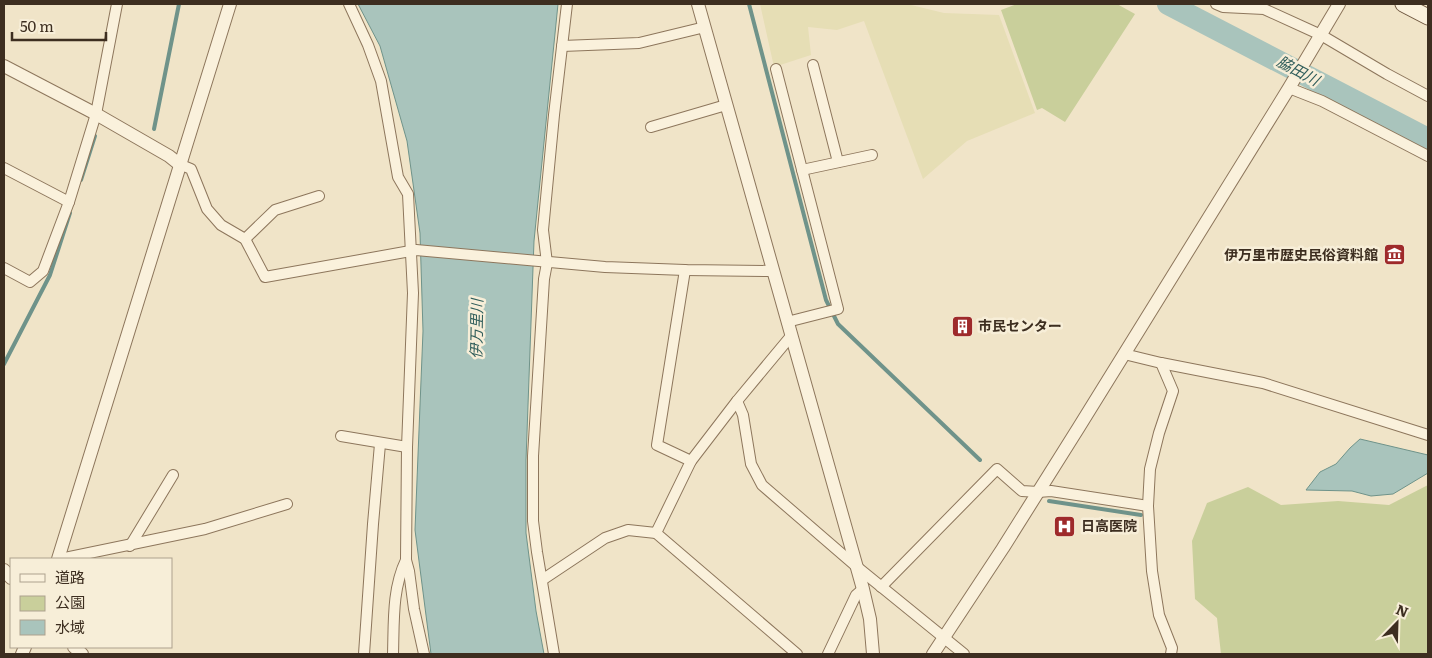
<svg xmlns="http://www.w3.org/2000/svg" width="1432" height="658" viewBox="0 0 1432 658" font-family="Literata,'Noto Sans JP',serif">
<rect width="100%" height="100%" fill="#f0e4c8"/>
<polygon fill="#e6deb5" points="760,4 907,4 944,13 999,15 1035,113 967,141 923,179 864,21 837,30 808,27 811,55 774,67"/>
<g fill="#c9cf9b">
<polygon points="1017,4 1117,4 1135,14 1065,122 1042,108 1037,110 1001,10"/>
<polygon points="1428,485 1428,654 1221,654 1217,618 1195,599 1192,541 1207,503 1248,487 1281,505 1338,501 1389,505"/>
</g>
<g fill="#a9c4bc" stroke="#6f938a">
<polygon points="358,4 558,4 534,241 526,460 526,533 536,611 544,654 431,654 415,530 423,331 420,233 407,141 380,46"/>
<polygon points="1360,439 1428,455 1428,473 1393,494 1371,496 1352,491 1306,490 1320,472 1336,464 1350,448"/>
</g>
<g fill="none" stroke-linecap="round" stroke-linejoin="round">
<g stroke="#6f938a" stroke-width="4">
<polyline points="749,4 826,300 838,324 980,460"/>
<polyline points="154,129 179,4"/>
<polyline points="81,180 95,136"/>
<polyline points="4,364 50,275 70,213"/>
<polyline points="1049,501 1141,515"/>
</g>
<polyline stroke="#a9c4bc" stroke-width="22" points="1168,4 1428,139"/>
<defs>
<g id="minor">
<polyline points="349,4 368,45 381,81 398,177 408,194 413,293 407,447 406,560 409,571 414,609 424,654"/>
<polyline points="1216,4 1223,7 1264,9 1321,35 1387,74 1428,96"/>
<polyline points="562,46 639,43 705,27"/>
<polyline points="813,65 838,162"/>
<polyline points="776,69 838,309 787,322"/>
<polyline points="1289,88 1322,101 1428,156"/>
<polyline points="651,127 726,105"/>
<polyline points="179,164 191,169 207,209 221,225 245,239 265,277 416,250 605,267 685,270 773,271"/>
<polyline points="4,168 69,202"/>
<polyline points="802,170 872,155"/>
<polyline points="245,239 275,210 319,196"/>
<polyline points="4,268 30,282 43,271 69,202 96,114 117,4"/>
<polyline points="685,270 657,445 691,461"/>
<polyline points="791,336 737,401 691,461 656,533 797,654"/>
<polyline points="1124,354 1161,363 1263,383 1428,435"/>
<polyline points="1161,363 1173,391 1159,433 1150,469 1148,506 1152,571 1159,615 1172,648 1171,654"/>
<polyline points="737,401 743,415 751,464 762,485 857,567 964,654"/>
<polyline points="341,436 407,447"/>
<polyline points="130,546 173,475"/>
<polyline points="60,559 205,529 287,504"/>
<polyline points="542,580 605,538 628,530 656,533"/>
<polyline points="881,587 997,469 1022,491 1038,492 1051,491 1148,506"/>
<polyline points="364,654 373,524 380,444"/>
<path d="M393,654c1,-32 -1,-65 13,-94"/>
<polyline points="554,654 537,552 533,521 533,456 544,279 547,263 543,230 554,115 567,4"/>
<polyline points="828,654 856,595 863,589"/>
</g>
<g id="tertiary">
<polyline points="698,4 863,589 870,619 873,654"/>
<polyline points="4,66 96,114 169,156 179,164"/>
<polyline points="58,559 230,4"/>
<polyline points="4,570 11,578"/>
<polyline points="74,647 82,654"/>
<polyline points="22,654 25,647"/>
<polyline points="933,654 1003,548 1079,427 1289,88 1339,4"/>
</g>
<polyline id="secondary" points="1403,4 1428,17"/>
</defs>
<use href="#minor" stroke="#8d765c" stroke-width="12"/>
<use href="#tertiary" stroke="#8d765c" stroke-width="14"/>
<use href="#secondary" stroke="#6f573f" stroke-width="17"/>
<use href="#minor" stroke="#faf1dc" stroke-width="10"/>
<use href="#tertiary" stroke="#faf1dc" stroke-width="12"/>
<use href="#secondary" stroke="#faf1dc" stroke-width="15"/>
</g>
<defs>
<symbol id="museum-square" viewBox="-11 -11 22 22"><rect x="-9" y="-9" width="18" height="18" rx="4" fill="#9e2a2b" stroke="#f7eed8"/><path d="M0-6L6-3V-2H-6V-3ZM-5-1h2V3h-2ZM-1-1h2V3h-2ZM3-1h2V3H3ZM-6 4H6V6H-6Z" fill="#fff"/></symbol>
<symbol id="building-square" viewBox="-11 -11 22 22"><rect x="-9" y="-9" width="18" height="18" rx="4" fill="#9e2a2b" stroke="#f7eed8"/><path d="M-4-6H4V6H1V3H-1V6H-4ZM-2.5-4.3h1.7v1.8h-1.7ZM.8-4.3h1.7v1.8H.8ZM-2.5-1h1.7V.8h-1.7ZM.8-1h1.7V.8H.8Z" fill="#fff"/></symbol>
<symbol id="hospital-square" viewBox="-11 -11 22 22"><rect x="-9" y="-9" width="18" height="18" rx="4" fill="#9e2a2b" stroke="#f7eed8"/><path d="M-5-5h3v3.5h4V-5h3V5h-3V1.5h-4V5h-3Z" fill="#fff"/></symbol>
</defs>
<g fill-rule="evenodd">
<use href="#museum-square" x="1382" y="242" width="25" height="25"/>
<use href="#building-square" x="950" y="314" width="25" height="25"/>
<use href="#hospital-square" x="1052" y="514" width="25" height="25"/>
</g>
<g text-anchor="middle" stroke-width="5" stroke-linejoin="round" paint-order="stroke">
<g font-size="14" font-weight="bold" fill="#3d2e20" stroke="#f7eed8" text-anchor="start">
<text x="1378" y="260" text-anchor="end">伊万里市歴史民俗資料館</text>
<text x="978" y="331">市民センター</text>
<text x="1081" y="531">日高医院</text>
</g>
<g font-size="15" font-style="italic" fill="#2f5d5a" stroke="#f7eed8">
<text transform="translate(1298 71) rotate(28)" y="5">脇田川</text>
<text transform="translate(477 329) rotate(-89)" y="5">伊万里川</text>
</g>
</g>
<rect width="1432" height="658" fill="none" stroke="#3d2e20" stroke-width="10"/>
<rect x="10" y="558" width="162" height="90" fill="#f7eed8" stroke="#ada18e"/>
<rect x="20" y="574" width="25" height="8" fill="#faf1dc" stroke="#ada18e"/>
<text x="55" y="583" font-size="15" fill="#3d2e20">道路</text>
<rect x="20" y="596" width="25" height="15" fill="#c9cf9b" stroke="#ada18e"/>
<text x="55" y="608" font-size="15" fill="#3d2e20">公園</text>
<rect x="20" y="620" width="25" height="15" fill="#a9c4bc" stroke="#ada18e"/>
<text x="55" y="633" font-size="15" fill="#3d2e20">水域</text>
<g transform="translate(1397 623) rotate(23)" stroke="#f7eed8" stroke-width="4" paint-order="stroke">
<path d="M0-4L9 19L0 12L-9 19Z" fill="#3d2e20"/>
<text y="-8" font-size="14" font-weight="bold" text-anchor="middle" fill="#3d2e20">N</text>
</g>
<path d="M12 32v8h94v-8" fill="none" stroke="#3d2e20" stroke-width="2.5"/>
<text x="20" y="32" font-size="15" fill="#3d2e20" stroke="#f7eed8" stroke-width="4" paint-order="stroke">50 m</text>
</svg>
